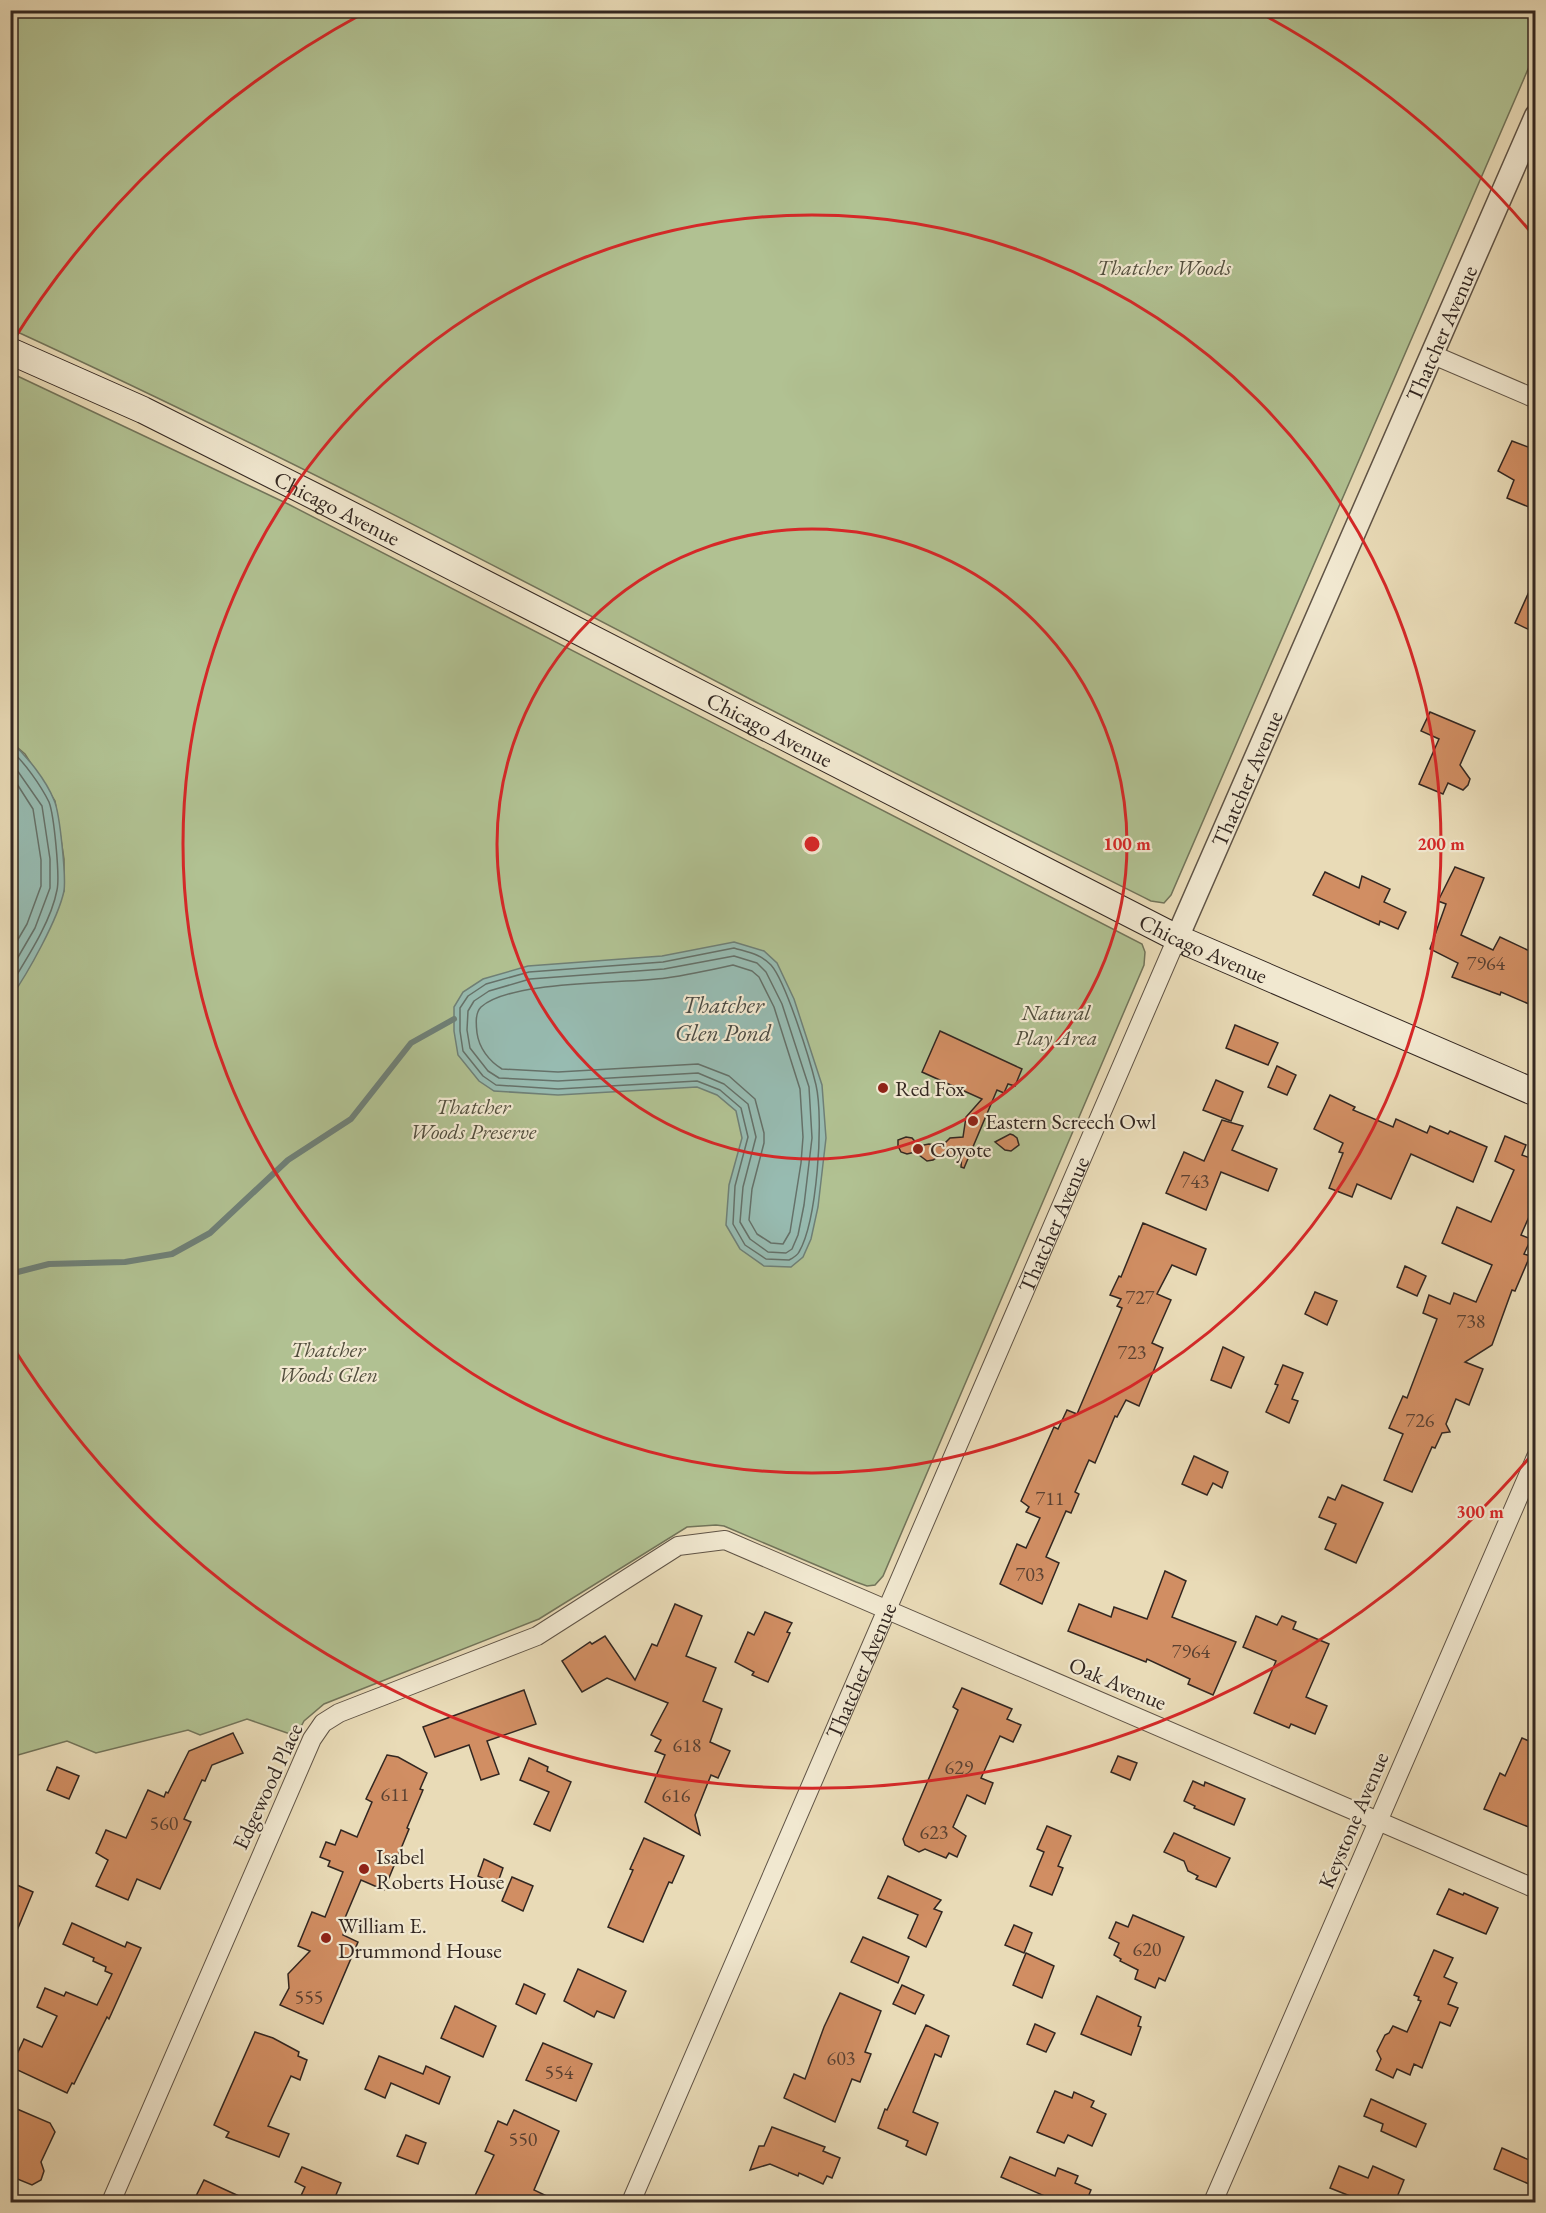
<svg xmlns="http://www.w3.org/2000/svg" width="1546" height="2213" viewBox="0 0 1546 2213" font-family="'EB Garamond',serif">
<rect width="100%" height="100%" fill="#e9dbb7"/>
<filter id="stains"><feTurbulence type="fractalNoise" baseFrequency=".00333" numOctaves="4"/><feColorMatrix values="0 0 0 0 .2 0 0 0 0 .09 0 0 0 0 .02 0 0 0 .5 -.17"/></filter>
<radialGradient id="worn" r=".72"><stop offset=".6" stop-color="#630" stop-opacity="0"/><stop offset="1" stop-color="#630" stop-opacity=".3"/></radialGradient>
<g fill="#b1c192" stroke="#72745a" stroke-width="1.5">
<path d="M1535,10v43l-364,842 -7,8 -13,-2c-134,-67 -268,-133 -401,-202 -244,-128 -489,-255 -739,-370v-318z"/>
<polygon points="11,373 288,504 1142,944 1145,952 1144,965 883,1576 875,1585 867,1586 856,1582 724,1526 716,1525 687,1527 539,1619 324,1704 304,1721 296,1736 247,1719 200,1735 188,1730 96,1753 67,1741 11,1757 11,997 64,891 64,859 55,801 25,754 11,742"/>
</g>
<g fill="#97bbb1" stroke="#6f8077" stroke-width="1.5">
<path d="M11,742c16,14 35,38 43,58 6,13 12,76 10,91 -6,28 -36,82 -53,106z"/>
<polygon points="734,942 764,951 777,963 794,999 822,1085 826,1138 818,1207 811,1239 803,1257 791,1267 764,1266 740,1249 726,1225 729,1185 742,1138 736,1111 717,1095 697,1087 558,1095 494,1091 479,1081 458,1055 454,1031 454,1007 463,992 483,979 528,966 662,956"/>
</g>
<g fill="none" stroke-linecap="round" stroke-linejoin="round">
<g stroke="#657169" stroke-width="1.5">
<path d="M10,750c14,11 31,36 39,52 5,13 11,74 8,88 -6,32 -30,68 -47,96"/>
<polyline points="10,760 42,806 50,859 50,888 35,928 10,971"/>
<polyline points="10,773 33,809 41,860 41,886 27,924 10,953"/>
<path d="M734,948c13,4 27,6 37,17 15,17 39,95 45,120 8,35 1,136 -17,167 -2,4 -6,6 -10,8l-23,-1 -21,-14 -12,-21 2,-38 13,-49 -7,-29 -21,-18 -23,-9 -139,8 -62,-4 -13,-9 -20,-25 -3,-20v-23l8,-12 18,-12 43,-12 134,-10z"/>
<polygon points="734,956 757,963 766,972 782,1004 809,1087 812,1138 804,1205 798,1235 792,1249 786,1253 768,1252 750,1239 740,1222 743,1187 756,1137 748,1104 724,1084 698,1073 558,1081 499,1078 488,1071 470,1048 467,1030 468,1011 474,1001 489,991 530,979 664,969"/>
<path d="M733,965l19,6 7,6 15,30 26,82 3,48 -2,26 -11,69 -7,12 -12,-1 -14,-9 -8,-14 3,-31 12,-46v-10l-9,-34 -26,-23 -31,-12 -140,8 -56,-3c-13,-8 -23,-21 -25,-36 -1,-9 -2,-20 4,-26 30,-27 142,-23 185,-29 22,-3 45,-8 67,-13z"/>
</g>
<polyline stroke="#6f8077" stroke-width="6" points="10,1274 49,1264 125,1262 172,1254 210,1233 288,1160 351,1119 411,1043 454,1019"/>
</g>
<g fill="#d18e63" stroke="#332721" stroke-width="1.5">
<polygon points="1512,441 1536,450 1536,460 1530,474 1536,476 1536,510 1507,498 1514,480 1498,471"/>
<polygon points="1536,576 1536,633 1515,623"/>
<polygon points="1430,712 1475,731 1460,765 1470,779 1468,785 1463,790 1448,783 1443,794 1419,784 1439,739 1421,731"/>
<polygon points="1455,867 1484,878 1461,935 1493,950 1500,937 1536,954 1536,1007 1501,992 1500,995 1452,977 1458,963 1430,949 1446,904 1438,901"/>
<polygon points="1325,872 1359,888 1362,876 1390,889 1384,902 1406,912 1398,929 1380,921 1379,925 1313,895"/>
<polygon points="1235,1025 1278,1043 1268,1065 1226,1048"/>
<polygon points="940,1031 1022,1069 1015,1086 1008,1084 1004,1093 997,1090 964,1168 961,1167 962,1155 951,1155 945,1152 933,1160 927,1161 915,1152 907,1154 901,1152 898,1146 898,1140 906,1137 912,1138 919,1146 929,1144 942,1146 950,1138 963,1137 966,1117 982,1099 922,1072"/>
<polygon points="1277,1066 1296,1075 1287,1095 1268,1087"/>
<polygon points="1216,1080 1243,1092 1231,1121 1203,1110"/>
<polygon points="1330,1095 1355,1107 1353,1110 1393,1127 1396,1119 1427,1133 1430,1126 1448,1134 1450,1131 1487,1147 1473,1182 1411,1154 1391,1199 1357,1184 1352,1197 1329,1188 1343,1153 1339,1152 1343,1143 1314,1129"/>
<polygon points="1222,1120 1243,1126 1232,1150 1277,1169 1268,1191 1221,1172 1206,1210 1166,1193 1184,1152 1204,1161"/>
<polygon points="1010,1134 1013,1135 1017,1138 1019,1145 1011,1151 1005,1150 995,1142"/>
<polygon points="1505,1136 1526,1145 1522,1155 1536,1160 1536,1201 1521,1235 1531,1239 1524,1254 1530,1256 1515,1291 1512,1290 1492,1345 1465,1362 1483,1369 1469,1405 1456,1399 1446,1424 1450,1432 1442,1433 1435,1448 1432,1447 1412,1492 1384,1480 1403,1434 1389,1428 1403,1396 1407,1398 1437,1319 1423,1313 1429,1295 1450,1304 1454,1293 1476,1302 1492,1265 1442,1243 1457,1207 1491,1222 1514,1170 1495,1161"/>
<polygon points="1143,1223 1206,1249 1196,1275 1172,1265 1157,1294 1171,1300 1152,1343 1163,1348 1139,1406 1126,1400 1117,1417 1115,1416 1095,1463 1089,1460 1075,1492 1079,1494 1071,1513 1066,1511 1046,1557 1059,1563 1042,1604 1000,1584 1017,1544 1026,1548 1040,1518 1026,1512 1029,1507 1021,1501 1054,1427 1058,1429 1067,1410 1077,1414 1122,1308 1117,1306 1121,1299 1110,1295 1119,1276 1121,1277"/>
<polygon points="1405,1266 1426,1276 1417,1296 1397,1287"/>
<polygon points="1315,1292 1337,1301 1327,1325 1305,1314"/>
<polygon points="1223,1347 1244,1357 1231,1388 1211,1380"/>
<polygon points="1283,1365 1303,1373 1292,1399 1298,1401 1289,1423 1266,1412 1278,1385 1275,1384"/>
<polygon points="1194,1456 1228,1472 1222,1488 1213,1483 1207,1495 1182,1484"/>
<polygon points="1342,1485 1383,1503 1356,1563 1325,1549 1336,1524 1319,1517 1328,1497 1335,1500"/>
<polygon points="1165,1571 1186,1581 1172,1617 1236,1642 1213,1695 1188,1684 1190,1679 1147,1659 1146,1662 1068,1631 1079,1604 1111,1617 1114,1607 1147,1619"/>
<polygon points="675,1604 702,1616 686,1656 716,1668 703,1701 722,1709 710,1742 730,1751 718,1778 711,1775 695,1815 700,1835 645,1802 665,1755 655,1751 661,1740 651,1735 668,1703 607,1678 582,1692 562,1661 590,1642 592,1644 605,1636 635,1680 652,1644 657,1646"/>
<polygon points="765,1612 792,1623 787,1632 790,1633 768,1682 752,1675 754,1672 735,1662 748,1632 754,1635"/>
<polygon points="1256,1616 1277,1625 1282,1616 1296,1622 1293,1629 1329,1644 1306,1697 1327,1706 1315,1734 1291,1724 1289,1728 1254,1713 1276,1661 1243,1647"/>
<polygon points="962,1688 1012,1709 1007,1719 1021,1725 1013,1742 1000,1736 981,1778 993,1783 985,1804 967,1795 953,1827 966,1836 957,1857 949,1853 946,1858 925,1849 919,1852 905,1845 903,1839 958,1710 953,1707"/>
<polygon points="524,1690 536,1724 487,1741 499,1774 481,1780 469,1745 435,1757 423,1727"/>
<polygon points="233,1733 243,1753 212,1765 205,1781 202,1780 184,1819 191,1822 160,1889 137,1879 128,1900 96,1886 108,1860 96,1853 106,1830 126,1838 148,1790 164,1797 166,1792 168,1793 189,1751"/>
<polygon points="1522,1738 1536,1744 1536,1830 1484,1809 1500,1773 1505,1776"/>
<polygon points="387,1755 398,1757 427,1773 420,1789 423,1790 407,1828 409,1829 384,1890 361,1880 342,1925 347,1926 343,1935 358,1942 323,2024 280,2005 289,1988 288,1974 310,1951 298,1946 312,1912 325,1917 343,1872 328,1866 330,1861 320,1857 326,1842 335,1845 341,1830 357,1837 372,1802 366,1799"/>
<polygon points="1118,1756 1137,1763 1130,1780 1111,1772"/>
<polygon points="529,1758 548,1767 547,1771 571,1782 550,1831 534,1824 549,1792 520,1780"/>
<polygon points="57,1767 79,1776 69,1799 47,1790"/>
<polygon points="1193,1781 1204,1786 1205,1782 1245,1799 1234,1825 1194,1808 1195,1806 1184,1801"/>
<polygon points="1047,1826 1071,1836 1058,1866 1063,1868 1052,1895 1030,1886 1044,1852 1037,1849"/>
<polygon points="1174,1833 1230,1858 1216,1887 1196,1879 1198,1876 1188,1871 1184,1861 1164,1852"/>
<polygon points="644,1838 684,1856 672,1883 669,1882 643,1942 608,1927 633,1870 630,1869"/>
<polygon points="484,1859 503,1868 497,1885 478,1876"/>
<polygon points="888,1876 941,1900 934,1909 942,1912 926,1947 908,1938 918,1915 878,1898"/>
<polygon points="512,1877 533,1886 523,1911 502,1901"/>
<polygon points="10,1882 33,1892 11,1945 10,1945"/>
<polygon points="1449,1889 1463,1895 1464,1893 1498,1908 1486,1934 1437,1914"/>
<polygon points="1133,1915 1184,1937 1165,1981 1159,1978 1155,1988 1135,1979 1138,1970 1120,1961 1121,1959 1114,1955 1119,1943 1109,1938 1116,1922 1128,1927"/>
<polygon points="72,1923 125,1947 127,1942 141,1948 109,2019 107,2017 74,2084 72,2083 67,2093 11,2067 24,2039 42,2047 57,2016 37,2007 45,1988 64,1996 66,1992 97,2005 112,1974 105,1971 106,1967 93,1961 94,1958 63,1944"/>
<polygon points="1014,1925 1032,1933 1024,1953 1005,1945"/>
<polygon points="863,1937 909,1957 898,1983 851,1962"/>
<polygon points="1434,1950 1453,1958 1444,1977 1457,1983 1448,2004 1458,2008 1450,2026 1440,2022 1422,2068 1414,2064 1410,2075 1397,2069 1393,2078 1376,2070 1381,2059 1377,2051 1385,2035 1389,2033 1393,2026 1407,2032 1421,2001 1418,2000 1419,1997 1414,1995"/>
<polygon points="1026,1953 1054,1966 1042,1998 1013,1985"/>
<polygon points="578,1969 626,1991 614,2018 597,2011 594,2017 564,2001"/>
<polygon points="524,1984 545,1994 536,2014 516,2004"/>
<polygon points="902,1985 924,1995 915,2014 893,2004"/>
<polygon points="840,1993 881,2011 865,2052 871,2054 860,2082 852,2079 835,2122 784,2098 794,2074 805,2079 824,2027"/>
<polygon points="1097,1996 1141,2017 1138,2026 1141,2027 1131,2055 1081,2034"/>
<polygon points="455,2006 496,2026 483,2057 441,2038"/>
<polygon points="1035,2024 1055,2033 1046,2052 1027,2044"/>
<polygon points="926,2025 949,2036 941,2057 935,2054 913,2112 938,2123 926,2155 906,2146 908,2141 878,2128 885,2109 887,2110"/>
<polygon points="255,2032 273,2038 299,2052 298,2056 307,2060 300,2080 291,2076 268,2126 289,2134 279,2157 226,2137 229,2132 214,2125"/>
<polygon points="543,2043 592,2064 576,2101 526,2080"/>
<polygon points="379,2056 423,2074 426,2066 450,2077 439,2104 391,2083 385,2098 365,2089"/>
<polygon points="1055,2091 1072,2098 1074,2092 1094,2101 1091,2107 1106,2114 1092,2146 1068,2135 1064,2143 1037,2132"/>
<polygon points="1371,2099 1426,2124 1416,2147 1381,2131 1383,2124 1364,2116"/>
<polygon points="10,2106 50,2123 55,2132 41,2162 44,2171 41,2180 32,2185 10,2176"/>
<polygon points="514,2110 559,2131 534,2190 559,2202 472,2202 494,2155 485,2151 498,2121 507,2125"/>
<polygon points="772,2127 825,2147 823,2151 840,2158 832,2178 827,2176 823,2184 799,2173 798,2176 770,2164 750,2170 759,2146 764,2146"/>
<polygon points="406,2135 426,2143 418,2164 397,2156"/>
<polygon points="1502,2148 1536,2163 1536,2187 1494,2169"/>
<polygon points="1010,2157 1055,2176 1058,2168 1078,2176 1075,2183 1091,2190 1086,2202 1044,2202 1047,2197 1001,2177"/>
<polygon points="1339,2166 1368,2178 1373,2166 1404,2180 1395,2202 1365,2202 1330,2188"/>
<polygon points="302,2167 341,2183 333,2202 298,2202 305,2187 295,2182"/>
<polygon points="204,2180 252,2202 193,2202"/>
</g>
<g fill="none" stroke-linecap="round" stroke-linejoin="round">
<defs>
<g id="minor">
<polyline points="1431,354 1536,399"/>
<polyline points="111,2202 312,1739 323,1723 339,1713 537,1636 678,1546 725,1540 1536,1889"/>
<path id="s1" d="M631,2202l546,-1264"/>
<polyline points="1213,2202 1536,1457"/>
</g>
<g id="tertiary">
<path id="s2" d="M1177,938l359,-822"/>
</g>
<g id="secondary">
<path id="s3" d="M10,351l133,59 181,91 853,437 359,155"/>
</g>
</defs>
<use href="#minor" stroke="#605446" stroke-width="20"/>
<use href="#tertiary" stroke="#605446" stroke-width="25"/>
<use href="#secondary" stroke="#332721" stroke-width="28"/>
<use href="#minor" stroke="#f1e8d0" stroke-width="18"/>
<use href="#tertiary" stroke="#f1e8d0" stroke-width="22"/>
<use href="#secondary" stroke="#f1e8d0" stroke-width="26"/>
</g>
<g fill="none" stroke="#d62828" stroke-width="3">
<circle cx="812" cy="844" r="315"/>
<circle cx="812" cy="844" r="629"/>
<path d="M1535 1451A944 944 0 0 1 11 1344M11 344A944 944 0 0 1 362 14M1262 14A944 944 0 0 1 1535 237"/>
</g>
<g fill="#8f2418" stroke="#f1e8d0" stroke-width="2">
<circle cx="883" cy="1088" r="6"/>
<circle cx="973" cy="1121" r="6"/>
<circle cx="918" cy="1149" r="6"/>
<circle cx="364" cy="1869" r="6"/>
<circle cx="326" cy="1938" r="6"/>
</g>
<g text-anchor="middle" stroke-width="4.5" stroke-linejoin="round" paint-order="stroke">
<g font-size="20" fill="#5a4132">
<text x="1486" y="970">7964</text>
<text x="1195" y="1188">743</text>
<text x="1140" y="1304">727</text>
<text x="1471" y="1328">738</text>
<text x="1132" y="1359">723</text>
<text x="1420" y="1427">726</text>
<text x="1050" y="1505">711</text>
<text x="1030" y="1581">703</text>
<text x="1191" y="1658">7964</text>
<text x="687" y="1752">618</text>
<text x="959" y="1774">629</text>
<text x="395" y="1801">611</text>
<text x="676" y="1802">616</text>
<text x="164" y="1830">560</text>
<text x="934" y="1839">623</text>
<text x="1147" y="1956">620</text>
<text x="309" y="2004">555</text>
<text x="841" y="2065">603</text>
<text x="559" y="2079">554</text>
<text x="523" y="2146">550</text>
</g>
<g font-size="22" font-style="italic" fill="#524e3d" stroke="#f1e8d0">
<text x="1164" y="275">Thatcher Woods</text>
<text x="1056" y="1020">Natural<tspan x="1056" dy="25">Play Area</tspan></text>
<text x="473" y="1114">Thatcher<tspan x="473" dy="25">Woods Preserve</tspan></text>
<text x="328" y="1357">Thatcher<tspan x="328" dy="25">Woods Glen</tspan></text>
</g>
<g font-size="22" fill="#332721" stroke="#f1e8d0">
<text dy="8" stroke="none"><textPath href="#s2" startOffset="660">Thatcher Avenue</textPath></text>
<text dy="8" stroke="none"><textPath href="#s3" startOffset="363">Chicago Avenue</textPath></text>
<text dy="8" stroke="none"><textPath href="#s3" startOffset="849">Chicago Avenue</textPath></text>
<text dy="8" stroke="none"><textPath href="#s2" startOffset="174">Thatcher Avenue</textPath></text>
<text dy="8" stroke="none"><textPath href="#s3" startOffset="1335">Chicago Avenue</textPath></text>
<text dy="8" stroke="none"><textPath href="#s1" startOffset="1065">Thatcher Avenue</textPath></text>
<text dy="8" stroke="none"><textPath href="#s1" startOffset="579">Thatcher Avenue</textPath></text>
<text transform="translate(1118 1683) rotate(23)" y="8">Oak Avenue</text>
<text transform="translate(267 1786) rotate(-65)" y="8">Edgewood Place</text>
<text transform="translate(1353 1820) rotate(-67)" y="8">Keystone Avenue</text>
</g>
<g font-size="22" fill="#332721" stroke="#f1e8d0" text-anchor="start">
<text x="895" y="1096">Red Fox</text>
<text x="985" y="1129">Eastern Screech Owl</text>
<text x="930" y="1157">Coyote</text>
<text x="376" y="1864">Isabel<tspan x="376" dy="25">Roberts House</tspan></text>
<text x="338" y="1933">William E.<tspan x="338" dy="25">Drummond House</tspan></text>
</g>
<g font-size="24" font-style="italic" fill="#4c4c45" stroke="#f1e8d0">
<text x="723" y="1013">Thatcher<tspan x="723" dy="28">Glen Pond</tspan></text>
</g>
</g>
<circle cx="812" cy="844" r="9" fill="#d62828" stroke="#f1e8d0" stroke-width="3"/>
<g font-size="18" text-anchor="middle" font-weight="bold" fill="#d62828" stroke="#f1e8d0" stroke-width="4.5" stroke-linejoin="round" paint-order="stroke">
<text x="1127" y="850">100 m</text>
<text x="1441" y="850">200 m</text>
<text x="1480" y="1518">300 m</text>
</g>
<rect width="1546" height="2213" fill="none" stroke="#e9dbb7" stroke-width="36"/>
<rect x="12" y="12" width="1522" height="2189" fill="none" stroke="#332721" stroke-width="3"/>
<rect x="18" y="18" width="1510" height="2177" fill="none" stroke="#332721" stroke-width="1.5"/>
<rect width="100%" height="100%" filter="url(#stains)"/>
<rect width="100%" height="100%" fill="url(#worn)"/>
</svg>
